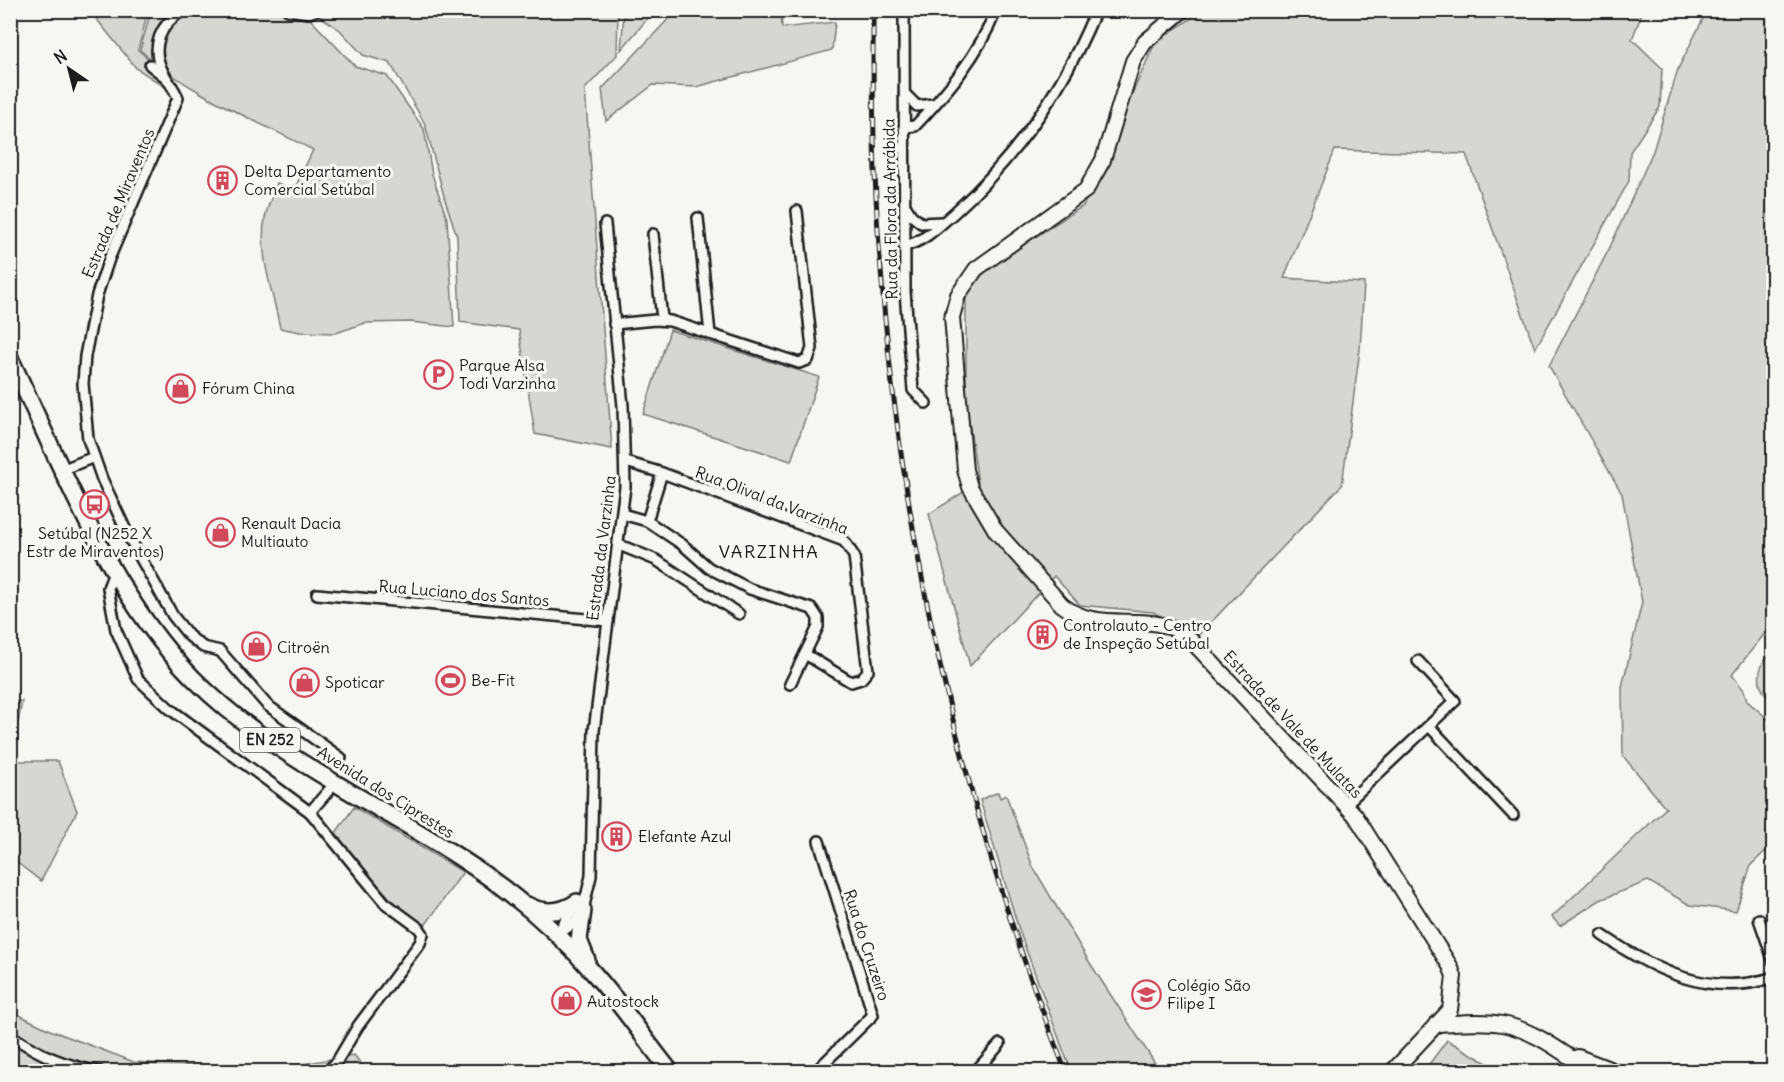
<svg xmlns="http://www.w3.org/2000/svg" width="1784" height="1082" viewBox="0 0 1784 1082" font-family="Delius,sans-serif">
<rect width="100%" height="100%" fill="#f6f6f2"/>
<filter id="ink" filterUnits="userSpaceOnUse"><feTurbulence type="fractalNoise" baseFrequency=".0167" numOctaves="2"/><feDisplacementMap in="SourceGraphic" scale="12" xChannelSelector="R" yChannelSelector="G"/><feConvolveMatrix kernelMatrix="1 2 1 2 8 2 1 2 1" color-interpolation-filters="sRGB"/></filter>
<g filter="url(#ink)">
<g fill="#d6d6d2" stroke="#797977" stroke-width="1.5">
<polygon points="677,10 781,11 782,28 835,22 832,50 696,87 653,85 606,121 602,89"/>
<polygon points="90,11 148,11 138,50 174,79 171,91 136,68"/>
<path d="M151,11h121l38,8 45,47 32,10 37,53 8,45 15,45 7,108 -43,-5 -46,1 -29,10 -36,-1 -20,-4c-7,-36 -22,-73 -15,-110 2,-11 8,-24 12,-35l17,7 19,-40c-58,-30 -124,-56 -173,-100z"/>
<polygon points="312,11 618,11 617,55 585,89 612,449 535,434 519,330 460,322 457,236 445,200 425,124 390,63 363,55 340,30"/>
<polygon points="624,11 654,11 621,50"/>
<polygon points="1203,11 1643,11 1632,39 1662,68 1660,107 1630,152 1629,181 1535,349 1466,154 1335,150 1284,278 1364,283 1360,349 1342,485 1197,637 1153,612 1080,605 1054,576 970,666 929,514 978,483 966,401 966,296 987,268 1083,206 1116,141 1131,96 1156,41"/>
<polygon points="1707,11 1773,11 1773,623 1732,675 1744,690 1747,701 1773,723 1773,844 1751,865 1736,911 1690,905 1648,881 1600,900 1560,926 1552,917 1666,808 1623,756 1622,687 1642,602 1622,494 1549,366 1611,245 1653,151 1678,69"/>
<polygon points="670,330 819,377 791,461 643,414"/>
<path d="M1773,653v48c-18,-12 -18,-36 0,-48z"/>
<polygon points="22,701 11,761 58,761 77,811 41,881 11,858 11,702"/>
<polygon points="998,792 1000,798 1006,795 1033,867 1088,960 1160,1071 1071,1071 1020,933 980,800"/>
<polygon points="354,807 463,872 424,927 402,911 333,837"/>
<polygon points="11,1011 50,1030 134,1062 263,1071 354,1055 367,1071 11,1072"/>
<polygon points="1447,1040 1501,1071 1424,1071"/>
</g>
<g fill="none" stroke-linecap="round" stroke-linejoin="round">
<defs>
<g id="street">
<path d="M183,10c-22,14 -33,36 -21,60 5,11 12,17 16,28l-69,161 -12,36 -12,61 -2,28 5,55 14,40 28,60 43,77 16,20 14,11 17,4 47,54 74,53"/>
<polyline points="288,10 309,13 317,10"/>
<polyline points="904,10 905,292 913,390 926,403"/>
<polyline points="150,65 164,76"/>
<polyline points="905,94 917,106 933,104"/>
<path d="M904,127l11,-1c32,-34 64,-71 81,-116"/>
<polyline points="906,207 911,215 921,223 941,222"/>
<polyline points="698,218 710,334"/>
<polyline points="653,234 662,319"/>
<path d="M904,246c20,-4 35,-20 50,-33 62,-56 110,-125 142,-203"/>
<polyline points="614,324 655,320 670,321 799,363 808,360 812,348 797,211"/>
<polyline points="64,469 94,457"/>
<polyline points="662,473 844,541 854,556 868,671 861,679 851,682 805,654"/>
<polyline points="622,514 647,521 662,473 626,462"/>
<polyline points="647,521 683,545 709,568 750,589 812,609 818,618 818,627 790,684"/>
<polyline points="617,544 656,560 739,614"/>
<polyline points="114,572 108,588 116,630 138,679 170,709 310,812 385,903 419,928 423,934 420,943 358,1026 336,1063 326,1072"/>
<polyline points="317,594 608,621"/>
<polyline points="1429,726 1513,815"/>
<polyline points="1346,804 1455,701 1418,661"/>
<polyline points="310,812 336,782"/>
<polyline points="1759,919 1774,962"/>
<polyline points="557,935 574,923 583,910 591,876 594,731 625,487 623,406 605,224"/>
<polyline points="557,935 574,906"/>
<path d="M1602,935c52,35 107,64 172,42"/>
<path d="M10,1035c32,21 53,30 90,37"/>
<polyline points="815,1072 873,1015 819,841"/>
<polyline points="975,1072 1000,1044"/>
</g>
<g id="secondary">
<path d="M1183,10l-38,32 -12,19 -30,99 -17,30 -110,79 -18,26 -6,22 13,153 5,17 26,44 66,74c41,32 83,2 125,31l168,179 95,151 4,10 -4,34 -58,62"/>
<path d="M1436,1024c22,-1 45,-4 66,0 33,6 62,30 90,48"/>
<polyline points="1578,1057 1617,1072"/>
</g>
<g id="primary">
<path d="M10,358c51,106 100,237 183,320 88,89 211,135 310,210 34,26 67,57 94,89 26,30 49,64 74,95"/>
<path d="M527,905c17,9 34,8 50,-3"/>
<polyline points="583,910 579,940 587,960"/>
</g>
</defs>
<use href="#street" stroke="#1c1c1c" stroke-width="14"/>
<use href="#secondary" stroke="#1c1c1c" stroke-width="18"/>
<use href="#primary" stroke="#1c1c1c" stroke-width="20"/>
<use href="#street" stroke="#f6f6f2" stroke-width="9"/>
<use href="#secondary" stroke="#f6f6f2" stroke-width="14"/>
<use href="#primary" stroke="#f6f6f2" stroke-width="15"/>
<defs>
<path id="rail" d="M873,10c0,78 0,157 6,235 19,281 82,565 187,827"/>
</defs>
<use href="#rail" stroke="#1c1c1c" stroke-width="5"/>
<use href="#rail" stroke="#f6f6f2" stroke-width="3" stroke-dasharray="9" stroke-linecap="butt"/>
</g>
</g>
<defs>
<symbol id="building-ring" viewBox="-11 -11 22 22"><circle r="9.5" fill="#f6f6f2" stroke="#d1495b" stroke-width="1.5"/><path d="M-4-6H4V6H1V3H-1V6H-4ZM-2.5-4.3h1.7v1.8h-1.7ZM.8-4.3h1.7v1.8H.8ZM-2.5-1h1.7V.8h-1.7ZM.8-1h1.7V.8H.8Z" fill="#d1495b"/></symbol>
<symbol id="parking-ring" viewBox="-11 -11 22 22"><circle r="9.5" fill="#f6f6f2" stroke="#d1495b" stroke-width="1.5"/><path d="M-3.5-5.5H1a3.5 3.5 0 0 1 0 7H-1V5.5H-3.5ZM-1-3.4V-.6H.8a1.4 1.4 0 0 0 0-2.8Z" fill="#d1495b"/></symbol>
<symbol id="shop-ring" viewBox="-11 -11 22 22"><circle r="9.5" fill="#f6f6f2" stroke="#d1495b" stroke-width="1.5"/><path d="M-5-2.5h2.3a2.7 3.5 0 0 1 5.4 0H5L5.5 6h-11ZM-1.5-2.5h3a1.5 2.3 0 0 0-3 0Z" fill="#d1495b"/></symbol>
<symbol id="bus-ring" viewBox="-11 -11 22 22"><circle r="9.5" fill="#f6f6f2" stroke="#d1495b" stroke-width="1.5"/><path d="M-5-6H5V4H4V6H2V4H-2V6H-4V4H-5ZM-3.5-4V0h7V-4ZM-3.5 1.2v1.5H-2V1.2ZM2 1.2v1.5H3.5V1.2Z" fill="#d1495b"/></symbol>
<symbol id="stadium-ring" viewBox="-11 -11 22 22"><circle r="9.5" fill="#f6f6f2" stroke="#d1495b" stroke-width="1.5"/><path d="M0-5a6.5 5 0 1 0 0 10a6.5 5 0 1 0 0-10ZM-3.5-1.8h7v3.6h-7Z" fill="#d1495b"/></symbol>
<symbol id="school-ring" viewBox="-11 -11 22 22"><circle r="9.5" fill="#f6f6f2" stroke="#d1495b" stroke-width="1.5"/><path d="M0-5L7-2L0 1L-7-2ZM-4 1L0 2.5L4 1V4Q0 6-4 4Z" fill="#d1495b"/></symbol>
</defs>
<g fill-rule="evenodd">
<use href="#building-ring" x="206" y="164" width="33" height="33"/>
<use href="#parking-ring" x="422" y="358" width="33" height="33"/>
<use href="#shop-ring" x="164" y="372" width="33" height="33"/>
<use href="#bus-ring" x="78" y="488" width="33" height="33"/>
<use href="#shop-ring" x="204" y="516" width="33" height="33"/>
<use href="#building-ring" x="1026" y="618" width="33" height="33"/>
<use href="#shop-ring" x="240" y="630" width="33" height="33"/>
<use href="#stadium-ring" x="434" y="664" width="33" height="33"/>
<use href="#shop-ring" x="288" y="666" width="33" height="33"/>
<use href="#building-ring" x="600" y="820" width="33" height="33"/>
<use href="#school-ring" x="1130" y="978" width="33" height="33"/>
<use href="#shop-ring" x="550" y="984" width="33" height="33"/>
</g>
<g text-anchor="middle" stroke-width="6" stroke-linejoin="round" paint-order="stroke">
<rect fill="#f6f6f2" stroke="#5d5d5c" stroke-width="1.5" x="240" y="728" width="60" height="24" rx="4.5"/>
<g font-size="15" font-weight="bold" fill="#1c1c1c">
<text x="270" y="745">EN 252</text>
</g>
<g font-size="16" fill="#1c1c1c" stroke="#f6f6f2" text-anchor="start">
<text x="244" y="177">Delta Departamento<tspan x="244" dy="18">Comercial Setúbal</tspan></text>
<text x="459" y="371">Parque Alsa<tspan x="459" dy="18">Todi Varzinha</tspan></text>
<text x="202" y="394">Fórum China</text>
<text x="241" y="529">Renault Dacia<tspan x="241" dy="18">Multiauto</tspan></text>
<text x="95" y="539" text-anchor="middle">Setúbal (N252 X<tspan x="95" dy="18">Estr de Miraventos)</tspan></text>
<text x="1063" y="631">Controlauto - Centro<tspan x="1063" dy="18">de Inspeção Setúbal</tspan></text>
<text x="277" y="653">Citroën</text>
<text x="471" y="686">Be-Fit</text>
<text x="325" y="688">Spoticar</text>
<text x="638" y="842">Elefante Azul</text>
<text x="1167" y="991">Colégio São<tspan x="1167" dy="18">Filipe I</tspan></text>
<text x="587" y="1007">Autostock</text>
</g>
<g font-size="16" fill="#1c1c1c" stroke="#f6f6f2">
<text transform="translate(118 203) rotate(-67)" y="6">Estrada de Miraventos</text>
<text transform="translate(890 209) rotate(-91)" y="6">Rua da Flora da Arrábida</text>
<text transform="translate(772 500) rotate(21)" y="6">Rua Olival da Varzinha</text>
<text transform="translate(601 548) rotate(-83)" y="6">Estrada da Varzinha</text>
<text transform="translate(464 593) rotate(5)" y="6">Rua Luciano dos Santos</text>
<text transform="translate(1293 724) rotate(47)" y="6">Estrada de Vale de Mulatas</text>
<text transform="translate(386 792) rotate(32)" y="6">Avenida dos Ciprestes</text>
<text transform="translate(867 945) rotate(72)" y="6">Rua do Cruzeiro</text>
</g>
<g font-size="18" letter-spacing="1.5" fill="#1c1c1c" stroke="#f6f6f2">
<text x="769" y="558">VARZINHA</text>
</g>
</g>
<rect width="1784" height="1082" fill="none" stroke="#f6f6f2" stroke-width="36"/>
<rect x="18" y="18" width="1748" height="1046" fill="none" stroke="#1c1c1c" stroke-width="2" filter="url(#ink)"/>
<g transform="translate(69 69) rotate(325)" stroke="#f6f6f2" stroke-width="4.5" paint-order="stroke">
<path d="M0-4.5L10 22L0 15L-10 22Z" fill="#1c1c1c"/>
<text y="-9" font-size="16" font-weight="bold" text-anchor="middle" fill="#1c1c1c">N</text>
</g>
</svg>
